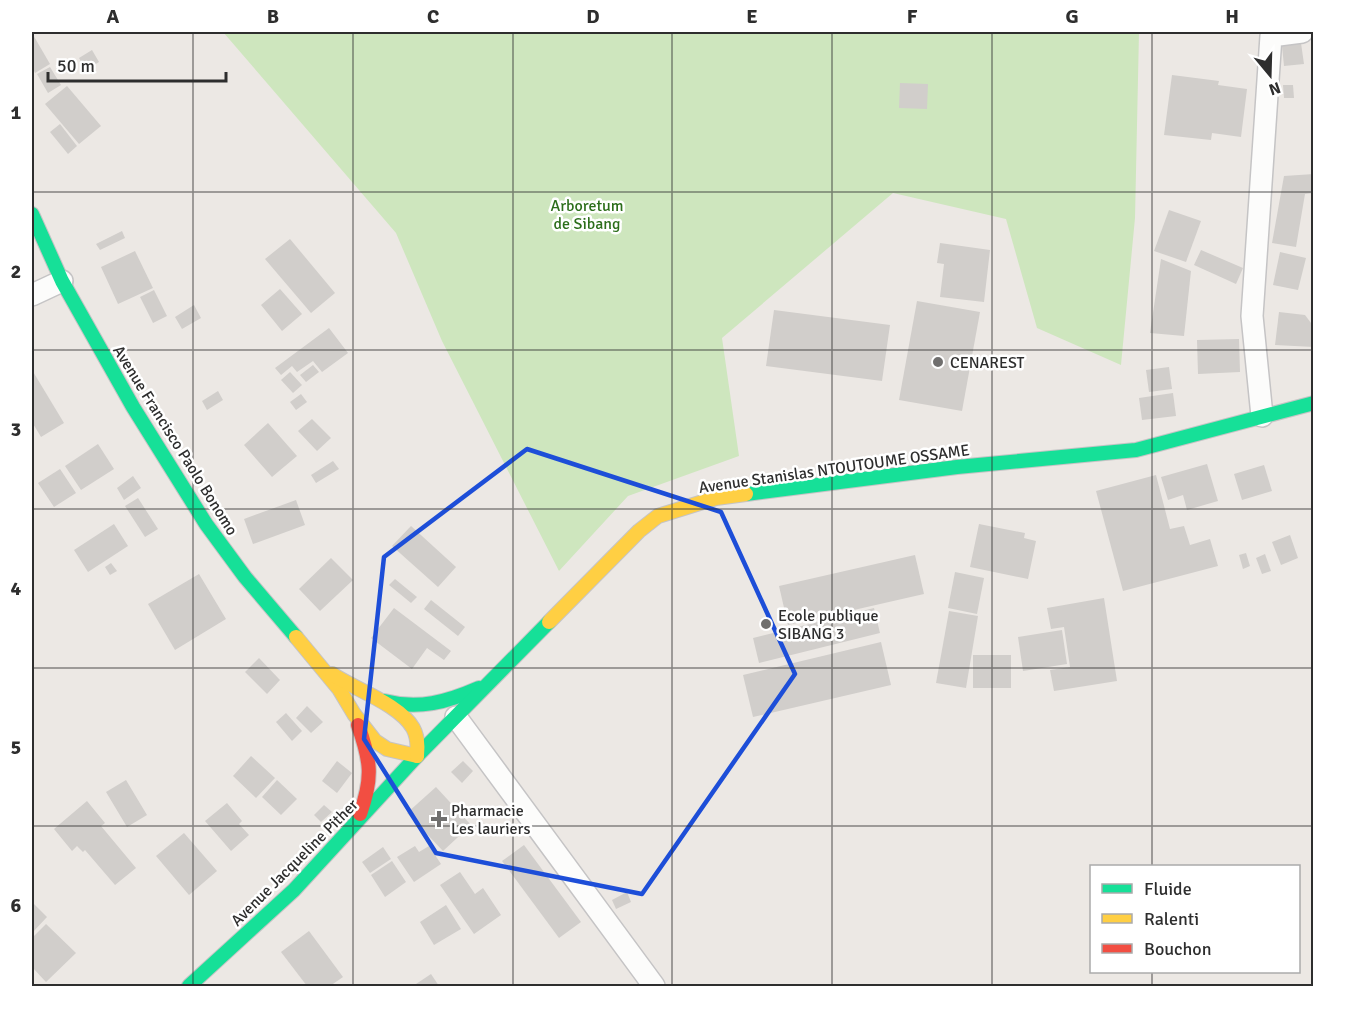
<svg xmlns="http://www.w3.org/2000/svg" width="1345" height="1018" viewBox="0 0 1345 1018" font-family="Signika,sans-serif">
<rect width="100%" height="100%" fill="#ece8e4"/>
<polygon fill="#cee6be" points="223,32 1139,32 1135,218 1121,365 1037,328 1006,219 893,193 722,338 739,456 628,496 559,571 442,341 396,233"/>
<g fill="#d1cecb">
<polygon points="32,33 50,64 35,73 32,67"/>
<polygon points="1301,43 1304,64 1284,66 1282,46"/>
<polygon points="92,50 99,62 86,70 79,58"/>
<polygon points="50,67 61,85 48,93 37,74"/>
<polygon points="1172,75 1219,81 1218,85 1247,89 1241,137 1212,133 1211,140 1164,135"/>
<polygon points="900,83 928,84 927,109 899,108"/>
<polygon points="1283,85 1293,85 1294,98 1284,98"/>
<polygon points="67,86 101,126 79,144 45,104"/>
<polygon points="60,124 77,146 68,154 50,132"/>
<polygon points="1314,174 1314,193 1305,194 1296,247 1272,243 1284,176"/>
<polygon points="1169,210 1201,221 1186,262 1154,251"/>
<polygon points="122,231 125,238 100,250 96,244"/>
<polygon points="290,239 335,293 311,313 265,259"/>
<polygon points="940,243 990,250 984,302 940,297 944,264 937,263"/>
<polygon points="1201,250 1243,268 1236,284 1194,265"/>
<polygon points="135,251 153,288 118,304 101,267"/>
<polygon points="1280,252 1306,258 1298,290 1273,285"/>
<polygon points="1161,259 1191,271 1184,336 1150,333"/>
<polygon points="280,289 302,314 282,331 261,305"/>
<polygon points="154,290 167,316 153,323 140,297"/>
<polygon points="917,301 980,312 962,411 899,400"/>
<polygon points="194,305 201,318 182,329 175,317"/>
<polygon points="774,310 890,325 882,381 766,366"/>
<polygon points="1279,312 1305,315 1314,327 1314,347 1275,345"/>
<polygon points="329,328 348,353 322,372 313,361 297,372 292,366 281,375 275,368"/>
<polygon points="1239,339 1240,372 1198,374 1197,340"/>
<polygon points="313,365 319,372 306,382 300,375"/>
<polygon points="1169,367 1172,389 1149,392 1146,370"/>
<polygon points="32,370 64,423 41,437 32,422"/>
<polygon points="290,372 302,385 293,393 281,380"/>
<polygon points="218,391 223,400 207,410 202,401"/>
<polygon points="1173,393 1176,416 1142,420 1139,398"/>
<polygon points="301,394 307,402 296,410 290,402"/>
<polygon points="312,419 331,438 317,451 298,431"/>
<polygon points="268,423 297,456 272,477 244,445"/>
<polygon points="98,444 114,469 81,490 65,466"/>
<polygon points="333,461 339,469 316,483 311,475"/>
<polygon points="1207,464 1218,501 1187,510 1183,495 1168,500 1161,477"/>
<polygon points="1264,465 1272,491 1242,500 1234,474"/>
<polygon points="60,469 76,493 54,507 38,483"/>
<polygon points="1156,475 1170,529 1184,526 1190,545 1210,539 1218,566 1123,591 1096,491"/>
<polygon points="133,476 141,488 124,500 117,488"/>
<polygon points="138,498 158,529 145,537 125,506"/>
<polygon points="296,500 305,525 253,544 244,519"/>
<polygon points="114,524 128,546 88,572 74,550"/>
<polygon points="979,524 1025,533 1024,538 1036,541 1028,579 970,567"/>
<polygon points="411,526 456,567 438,587 392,546"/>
<polygon points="1290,535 1298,558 1281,565 1272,542"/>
<polygon points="1246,553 1250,566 1243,569 1239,555"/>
<polygon points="1265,554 1271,571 1262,574 1256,558"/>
<polygon points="915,555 924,594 788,625 779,586"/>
<polygon points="331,558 353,580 320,611 299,589"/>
<polygon points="111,563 117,571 110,575 105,567"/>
<polygon points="955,572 984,578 977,614 948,608"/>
<polygon points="199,574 226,619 175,650 148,604"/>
<polygon points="395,579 417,597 411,603 389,585"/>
<polygon points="1104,598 1117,681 1054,691 1050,670 1070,667 1064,627 1051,629 1047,608"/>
<polygon points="431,600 465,627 458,636 424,609"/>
<polygon points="394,608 451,651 444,660 427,648 412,669 371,638"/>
<polygon points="874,608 880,633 759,663 753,638"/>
<polygon points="949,611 978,616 966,688 936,683"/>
<polygon points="1062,630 1067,664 1023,671 1018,637"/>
<polygon points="881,642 891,685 753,717 743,675"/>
<rect x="973" y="655" width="38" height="33"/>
<polygon points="259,658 280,680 267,694 245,672"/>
<polygon points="307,706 323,722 311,733 296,718"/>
<polygon points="286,713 302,731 292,741 276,722"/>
<polygon points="251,756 275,778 256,798 233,776"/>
<polygon points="337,761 352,773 337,793 322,781"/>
<polygon points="463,761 473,771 462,783 451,772"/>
<polygon points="126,780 147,815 127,827 106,792"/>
<polygon points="277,780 297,799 281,815 262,797"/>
<polygon points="436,787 471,825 443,851 407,813"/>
<polygon points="87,801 105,823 101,826 136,868 115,885 85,850 83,852 77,846 72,851 54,829"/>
<polygon points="227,803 242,821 239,824 249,835 231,851 205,821"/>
<polygon points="324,805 332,812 321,822 314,815"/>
<polygon points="184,833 217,871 189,895 156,856"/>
<polygon points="524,845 581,922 559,938 502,861"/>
<polygon points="415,846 419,852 429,846 441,864 414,882 397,857"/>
<polygon points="383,847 391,859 370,873 362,862"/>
<polygon points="392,861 406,882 385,897 371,875"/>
<polygon points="460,872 475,894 483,888 501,915 474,934 440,885"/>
<polygon points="627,892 631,902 616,909 612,900"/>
<polygon points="32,902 47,917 32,933"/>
<polygon points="446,905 461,929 434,945 420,922"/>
<polygon points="46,924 76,953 46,982 32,967 32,938"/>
<polygon points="309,931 343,977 330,986 307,986 281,952"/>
<polygon points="431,974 439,986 413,986"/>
</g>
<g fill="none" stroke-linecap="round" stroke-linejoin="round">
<defs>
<g id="street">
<polyline points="32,295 62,281"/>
<polyline points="1262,416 1252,316 1271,36 1302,32"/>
<polyline points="456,717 654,986"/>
</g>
<g id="fast">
<polyline points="32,214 62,281 133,407 206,524 245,577 296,637"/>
<polyline points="746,494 957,467 1136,450 1314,403"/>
<path d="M384,701c35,9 63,1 95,-13"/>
<polyline points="189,986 294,890 417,756 549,622"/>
</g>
<g id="slow">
<polyline points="549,622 639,531 658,516 716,498 746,494"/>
<polyline points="296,637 339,689 354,714 375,741 387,749 417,756"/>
<path d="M332,674c24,16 67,30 81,54 5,9 5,19 4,28"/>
</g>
<path id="jam" d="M358,725c13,36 15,53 2,89"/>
</defs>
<use href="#street" stroke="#c5c4c5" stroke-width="24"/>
<use href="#fast" stroke="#c5c4c5" stroke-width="16"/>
<use href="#slow" stroke="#c5c4c5" stroke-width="16"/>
<use href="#jam" stroke="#c5c4c5" stroke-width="16"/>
<use href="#street" stroke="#fcfcfb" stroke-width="21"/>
<use href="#fast" stroke="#16e098" stroke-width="14"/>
<use href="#slow" stroke="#ffcf43" stroke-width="14"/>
<use href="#jam" stroke="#f24e42" stroke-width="14"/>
</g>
<path fill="none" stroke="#1d4ed8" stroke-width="4.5" stroke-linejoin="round" d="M527,449l194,63 74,162 -153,220 -206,-41 -72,-114 20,-182z"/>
<path fill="none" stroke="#2e2e2e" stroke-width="1.5" stroke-opacity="0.55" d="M193,32v954M353,32v954M513,32v954M672,32v954M832,32v954M992,32v954M1152,32v834M32,192h1282M32,350h1282M32,509h1282M32,668h1282M32,826h1282M1152,972v14"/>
<g fill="#706f6e" stroke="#fff" stroke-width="2">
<circle cx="938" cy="362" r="6"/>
<circle cx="766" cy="624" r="6"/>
<path d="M436 810h6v6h6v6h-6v6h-6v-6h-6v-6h6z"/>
</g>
<g text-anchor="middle" stroke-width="5" stroke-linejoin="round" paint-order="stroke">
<g font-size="16" fill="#2c6e1b" stroke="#fff">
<text x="587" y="211">Arboretum<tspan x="587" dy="18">de Sibang</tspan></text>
</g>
<g font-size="16" fill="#2e2e2e" stroke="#fff" text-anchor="start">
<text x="950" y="368">CENAREST</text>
<text x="778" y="621">Ecole publique<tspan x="778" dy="18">SIBANG 3</tspan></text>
<text x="451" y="816">Pharmacie<tspan x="451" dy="18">Les lauriers</tspan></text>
</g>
<g font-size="16" fill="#2e2e2e" stroke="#fff">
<text transform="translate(176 440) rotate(58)" y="6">Avenue Francisco Paolo Bonomo</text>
<text transform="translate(834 468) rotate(-8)" y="6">Avenue Stanislas NTOUTOUME OSSAME</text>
<text transform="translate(294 862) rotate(-45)" y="6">Avenue Jacqueline Pither</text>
</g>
</g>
<rect width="1345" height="1018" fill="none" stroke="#ffffff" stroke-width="66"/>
<rect x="1090" y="865" width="210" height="108" fill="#ffffff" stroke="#ababab" stroke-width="1.5"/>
<rect x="1102" y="884" width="30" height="9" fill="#16e098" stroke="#ababab" stroke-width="1.5"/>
<text x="1144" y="895" font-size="18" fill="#2e2e2e">Fluide</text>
<rect x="1102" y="914" width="30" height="9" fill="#ffcf43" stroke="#ababab" stroke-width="1.5"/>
<text x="1144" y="925" font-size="18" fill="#2e2e2e">Ralenti</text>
<rect x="1102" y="944" width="30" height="9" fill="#f24e42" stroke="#ababab" stroke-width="1.5"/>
<text x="1144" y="955" font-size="18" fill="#2e2e2e">Bouchon</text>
<g transform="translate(1270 75) rotate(161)" stroke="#ffffff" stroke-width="4.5" paint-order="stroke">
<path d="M0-4.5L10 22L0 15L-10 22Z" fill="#2e2e2e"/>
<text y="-9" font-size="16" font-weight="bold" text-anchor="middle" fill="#2e2e2e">N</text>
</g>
<path d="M48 72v9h178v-9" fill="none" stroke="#2e2e2e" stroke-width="3"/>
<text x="57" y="72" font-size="18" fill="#2e2e2e" stroke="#ffffff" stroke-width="4.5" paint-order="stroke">50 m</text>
<rect x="33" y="33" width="1279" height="952" fill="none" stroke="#2e2e2e" stroke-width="2"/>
<g font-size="20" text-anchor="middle" font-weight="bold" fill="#2e2e2e">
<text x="113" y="23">A</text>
<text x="273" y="23">B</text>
<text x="433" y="23">C</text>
<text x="593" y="23">D</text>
<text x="752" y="23">E</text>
<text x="912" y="23">F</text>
<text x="1072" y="23">G</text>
<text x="1232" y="23">H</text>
<text x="16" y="119">1</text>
<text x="16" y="278">2</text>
<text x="16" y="436">3</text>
<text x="16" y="595">4</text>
<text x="16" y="754">5</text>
<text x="16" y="912">6</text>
</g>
</svg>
